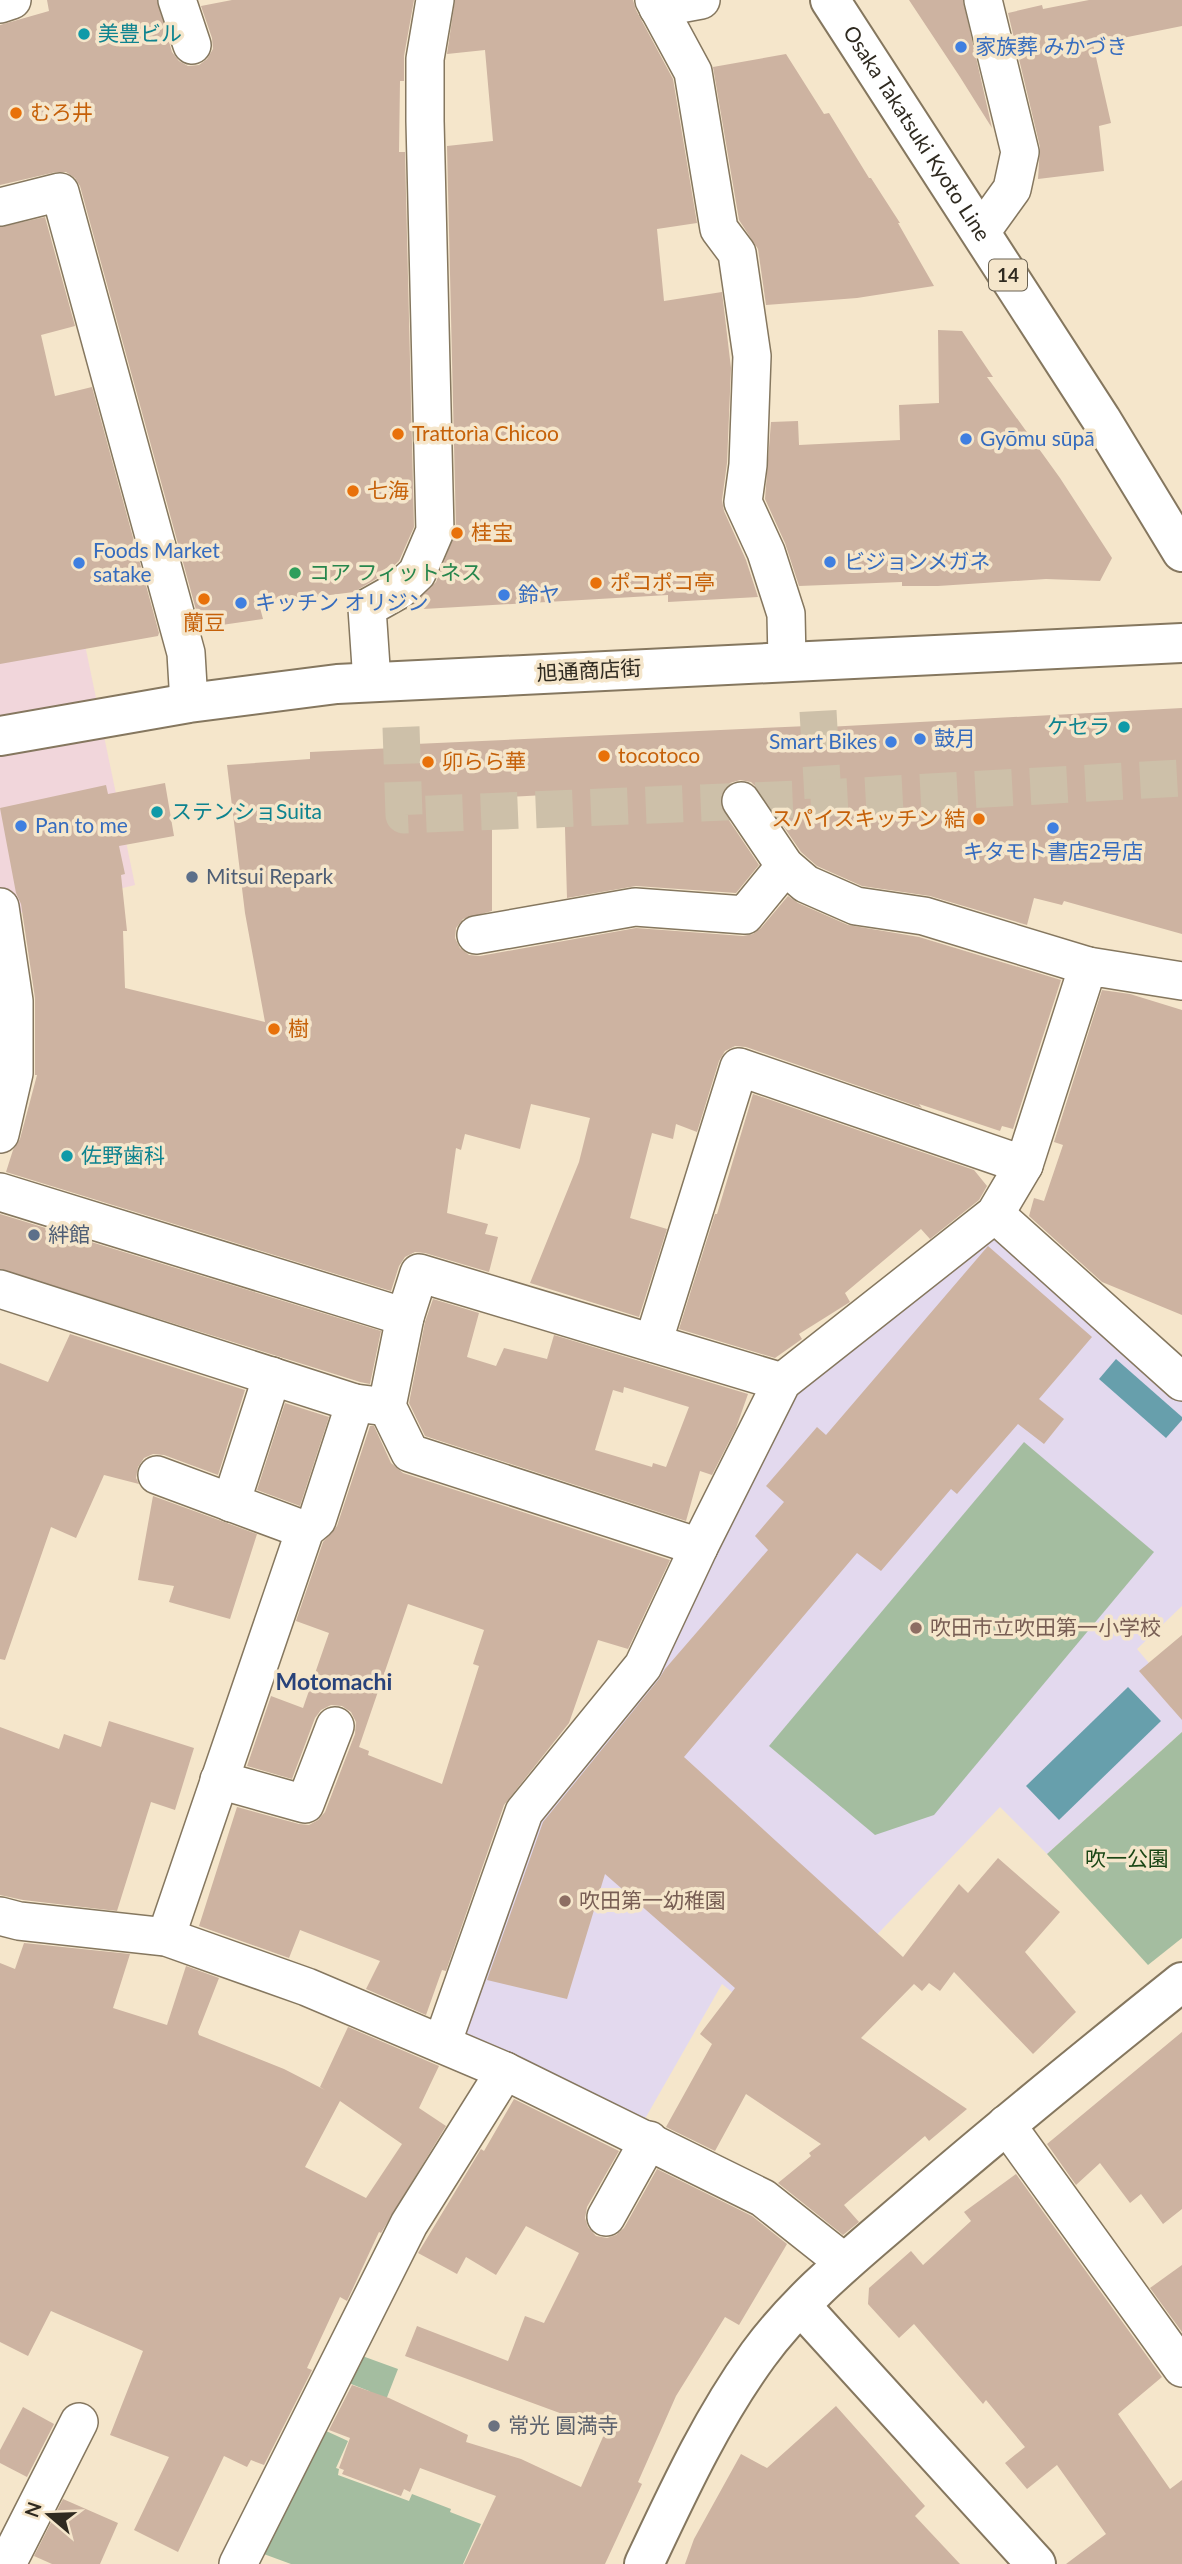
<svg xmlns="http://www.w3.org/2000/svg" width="1182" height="2564" viewBox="0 0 1182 2564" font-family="Lato,'Noto Sans JP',sans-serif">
<rect width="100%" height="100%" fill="#f5e6cb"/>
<polygon fill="#f1d6db" points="0,237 135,885 0,918"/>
<polygon fill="#e3d9ee" points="992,1226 1182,1396 1182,1606 1137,1649 1182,1702 1182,1732 1047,1854 1000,1807 782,2033 722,1984 642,2124 471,2046 461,2023 531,1818 779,1404"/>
<g fill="#a4bda0">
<polygon points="1024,1442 1154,1552 934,1815 875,1835 769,1746"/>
<polygon points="1182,1732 1182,1938 1148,1965 1047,1854"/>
<polygon points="354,2353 398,2369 384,2405 369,2391 341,2380"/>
<polygon points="324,2430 348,2441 336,2468 339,2469 338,2475 409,2501 412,2494 451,2509 450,2512 481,2524 463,2564 291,2564 261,2553"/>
</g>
<g fill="#679fac">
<polygon points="1116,1359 1182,1417 1182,1420 1166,1438 1099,1379"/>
<polygon points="1128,1687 1161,1721 1059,1820 1026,1786"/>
</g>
<g fill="#cdb3a1" fill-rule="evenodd">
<polygon points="47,0 157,0 172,52 179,61 188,66 199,65 207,59 213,49 212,38 201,6 232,0 414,0 404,56 404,81 400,81 399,152 405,152 414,527 399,561 386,573 354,592 259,604 263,619 201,628 80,186 75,178 66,172 56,172 0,185 0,25 49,11"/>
<polygon points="455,0 633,0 636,10 673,79 697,223 657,229 664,301 722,292 731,368 727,463 722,500 724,511 746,560 758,597 668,602 668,595 406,610 436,582 456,530 447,146 493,141 485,50 447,54"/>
<polygon points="909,0 963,0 992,128 960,77"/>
<polygon points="1089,0 1182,0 1182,26 1093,44 1111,123 1099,126 1104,171 1038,179 1040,147 1008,13 1042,5 1043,9"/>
<polygon points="786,54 824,114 829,113 869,178 871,178 900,223 898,223 934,286 857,298 766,305 758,249 739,220 713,67"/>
<polygon points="45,217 75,326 41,335 55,396 92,387 159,633 158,636 0,664 0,227"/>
<polygon points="938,330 962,331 993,377 987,377 1060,478 1112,558 1100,581 1046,579 938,586 902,586 902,582 799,586 785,543 765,499 771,422 798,421 799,445 900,440 899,405 939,403"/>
<polygon points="1182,708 1182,934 1064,901 1062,905 1034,898 1027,925 930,896 862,886 817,866 801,852 758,789 751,782 740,780 730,783 722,791 720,803 724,813 759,865 736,893 636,886 567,898 564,794 492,798 492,911 463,919 456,928 455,938 460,948 469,955 480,956 636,928 743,936 753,934 761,928 788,896 798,903 848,925 919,937 1061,980 1013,1129 1002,1126 1000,1131 919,1104 922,1108 746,1047 735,1046 725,1051 719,1061 697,1132 676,1124 673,1139 652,1133 630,1218 667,1229 639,1317 530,1283 579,1162 590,1118 531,1104 520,1149 465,1134 461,1150 456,1148 447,1213 488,1224 485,1234 498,1237 489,1272 425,1253 415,1252 405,1257 399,1266 391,1291 6,1172 13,1150 20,1139 37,1075 35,1075 35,998 21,904 16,893 0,808 106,785 108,794 165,783 174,836 119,846 125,874 121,875 127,931 123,931 125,988 265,1022 245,913 227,765 310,759 310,752 415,747 415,744 808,726 808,728"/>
<polygon points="1102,990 1130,994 1182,1010 1182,1315 1102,1282 1029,1216 1034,1198 1044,1201 1063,1145 1054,1142"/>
<polygon points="753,1094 974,1170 987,1186 979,1200 930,1239 921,1229 845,1293 850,1302 799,1334 802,1339 775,1358 679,1329 715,1214 717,1214"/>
<polygon points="0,1214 381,1331 370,1384 360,1382 0,1269"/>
<polygon points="988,1246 1092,1337 1039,1399 1064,1419 1044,1444 1018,1424 957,1494 951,1489 881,1571 857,1553 684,1757 903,1957 959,1884 968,1893 998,1858 1060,1912 1025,1952 1076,2012 1033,2054 954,1972 940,1991 929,1983 922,1991 914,1984 861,2038 967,2109 929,2141 925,2136 844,2205 859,2222 843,2235 778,2183 811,2156 809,2153 821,2144 746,2094 715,2151 666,2127 712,2044 700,2034 735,1988 605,1874 567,1999 487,1980 543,1822 659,1679 665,1669 768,1550 755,1536 784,1502 766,1486 817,1427 826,1435"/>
<path d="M433,1299l46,14 -12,44 29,9 8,-18 43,11 7,-24 194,59 -12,34 -24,47 -12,-4 -14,50 -261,-85 -16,-33 16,-81zM624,1387l65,20 -23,60 -13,-4 -1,4 -57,-17 18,-60 10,3z"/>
<polygon points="70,1334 245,1390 218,1475 164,1455 153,1454 144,1458 138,1467 136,1478 139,1484 104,1475 76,1538 51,1527 5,1660 0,1659 0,1363 48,1382"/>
<polygon points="285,1403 329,1417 300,1506 257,1490"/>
<path d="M370,1426h4l17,37 12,10 267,87 -42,89 -30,-9 -29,83 -65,82 -58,166 -4,-1 -16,45 -60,-26 14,-28 -80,-31 -11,28 -90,-32 38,-119 62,17 10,1 9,-5 7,-8 30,-78 1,-12 -5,-10 -9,-6 -11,-1 -10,5 -6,8 -23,61 -45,-13 24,-70 32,12 26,-75 -33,-12 27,-79 14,-16zM408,1604l76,26 -11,34 6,2 -37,118 -74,-29 1,-4 -10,-4z"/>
<polygon points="153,1496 257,1534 230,1619 169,1602 174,1586 138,1580"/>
<polygon points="1182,1635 1182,1720 1139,1671"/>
<polygon points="109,1721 194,1748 175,1810 151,1802 117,1911 23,1900 0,1895 0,1727 59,1749 64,1734 101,1747"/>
<path d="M24,1943l106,11 -17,54 54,17 19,-59 33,12 -21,54 1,3 85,34 41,21 -5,-3 28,-60 91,39 -20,42 27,18 -65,107 -2,-1 -32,69 -7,-4 -33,71 5,2 -48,95 -13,-5 -4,7 -23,-11 -46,96 -44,-22 35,-73 -59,-22 33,-84 -92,-40 -23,45 -28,-14v-379l15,6zM340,2101l62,43 -36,54 -61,-31z"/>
<polygon points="1182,2032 1182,2209 1163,2224 1141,2194 1130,2203 1100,2163 1076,2185 1047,2144"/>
<polygon points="514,2099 619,2151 587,2207 585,2218 588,2227 596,2236 607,2238 616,2235 624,2228 657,2169 752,2216 787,2244 739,2325 725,2317 676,2396 638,2482 642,2484 605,2564 464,2564 496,2496 420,2468 410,2492 404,2489 401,2496 342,2474 344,2470 339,2468 350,2438 329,2430 352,2385 389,2398 468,2435 466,2442 521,2459 581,2487 606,2430 405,2356 417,2326 508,2361 525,2316 544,2323 579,2253 526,2226 496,2275 466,2257 457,2274 418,2253 481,2149 484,2151"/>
<polygon points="1016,2174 1162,2377 1118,2414 1170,2489 1182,2480 1182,2564 1066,2564 1106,2534 1057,2465 1027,2489 1005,2463 1025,2447 986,2400 983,2404 914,2324 899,2338 868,2304 869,2288 911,2251 923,2265 971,2221 964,2212"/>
<polygon points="1182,2265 1182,2332 1150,2288"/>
<polygon points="836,2406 925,2506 915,2516 960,2564 685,2564 694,2539 741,2454 767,2468"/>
<polygon points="23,2407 54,2424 27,2477 0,2463 0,2450"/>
<polygon points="63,2499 118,2523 100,2564 52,2564 34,2556"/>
</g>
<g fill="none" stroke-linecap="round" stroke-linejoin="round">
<g stroke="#cdc0a9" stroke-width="37" stroke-dasharray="37 18" stroke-linecap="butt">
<polyline points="818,711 823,798"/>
<polyline points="401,727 404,815 823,798 1182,778"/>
</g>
<defs>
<g id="street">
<polyline points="177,0 192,45"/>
<polyline points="654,0 693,72 719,229 737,253 752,356 748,465 743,502 766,552 786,614 787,661"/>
<polyline points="0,4 12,0"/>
<polyline points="658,8 701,0"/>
<polyline points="0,207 60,192 186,653 189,703"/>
<polyline points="981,232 1012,189 1020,152 983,0"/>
<polyline points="372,682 367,608 399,590 417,573 435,531 425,121 425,59 435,0"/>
<polyline points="741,801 785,866 806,884 856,906 924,916 1088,966"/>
<polyline points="0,907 14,1001 14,1073 0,1134"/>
<polyline points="476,935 635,907 745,915 785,866"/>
<polyline points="0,1192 405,1317"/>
<polyline points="995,1214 1182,1382"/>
<polyline points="0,1289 355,1403 379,1406"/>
<polyline points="653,1343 739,1067 1024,1165"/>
<polyline points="157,1475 305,1530"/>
<polyline points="231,1503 272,1376"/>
<polyline points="699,1547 410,1453 387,1406 405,1317 419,1273 782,1382"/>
<polyline points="219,1780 305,1804 335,1726"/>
<polyline points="0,1916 19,1921 166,1937 307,1987 505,2071 763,2198 845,2263"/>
<polyline points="166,1937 305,1530 317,1520 355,1403"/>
<polyline points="442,2044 524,1812 643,1666 699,1547 782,1382 995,1214 1024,1165 1088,966 1182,981"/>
<polyline points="1006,2124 1182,2368"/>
<polyline points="606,2217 649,2140"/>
<polyline points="7,2564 79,2422"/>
<polyline points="238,2564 409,2224 505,2071"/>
</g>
<g id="secondary">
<polyline points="0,736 189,703 337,684 1182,643"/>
<polyline points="801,2306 1036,2564"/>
<path d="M644,2564c34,-72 67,-144 114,-209 42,-58 101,-104 155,-151 88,-76 178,-149 269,-222"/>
</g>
<g id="primary">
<path id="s1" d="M830,0l271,419 81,133"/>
</g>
</defs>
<use href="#street" stroke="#85775f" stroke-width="40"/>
<use href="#secondary" stroke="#85775f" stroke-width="42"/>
<use href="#primary" stroke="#85775f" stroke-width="42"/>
<use href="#street" stroke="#fff" stroke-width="37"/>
<use href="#secondary" stroke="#fff" stroke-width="38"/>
<use href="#primary" stroke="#fff" stroke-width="38"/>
</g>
<g fill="#0f9aa8" stroke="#f5e6cb" stroke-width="2.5">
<circle cx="84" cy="34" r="7"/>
<circle cx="1124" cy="727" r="7"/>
<circle cx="157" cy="812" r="7"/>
<circle cx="67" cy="1156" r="7"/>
</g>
<g fill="#3f7fe0" stroke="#f5e6cb" stroke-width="2.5">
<circle cx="961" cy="47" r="7"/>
<circle cx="966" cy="439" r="7"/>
<circle cx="830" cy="562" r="7"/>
<circle cx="79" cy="563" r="7"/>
<circle cx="504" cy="595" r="7"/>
<circle cx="241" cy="603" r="7"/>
<circle cx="920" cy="739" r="7"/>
<circle cx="891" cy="742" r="7"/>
<circle cx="21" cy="826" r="7"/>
<circle cx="1053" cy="828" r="7"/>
</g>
<g fill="#e8710a" stroke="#f5e6cb" stroke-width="2.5">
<circle cx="16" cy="113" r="7"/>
<circle cx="398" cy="434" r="7"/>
<circle cx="353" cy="491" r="7"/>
<circle cx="457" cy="533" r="7"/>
<circle cx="596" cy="583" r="7"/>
<circle cx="204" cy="599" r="7"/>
<circle cx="604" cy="756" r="7"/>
<circle cx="428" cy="762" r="7"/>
<circle cx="979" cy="819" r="7"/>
<circle cx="274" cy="1029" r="7"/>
</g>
<circle fill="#2e9e5b" stroke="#f5e6cb" stroke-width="2.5" cx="295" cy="573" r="7"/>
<g fill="#5c6f8a" stroke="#f5e6cb" stroke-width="2.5">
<circle cx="192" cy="877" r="7"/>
<circle cx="34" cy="1235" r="7"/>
</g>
<g fill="#8d6e63" stroke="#f5e6cb" stroke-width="2.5">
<circle cx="916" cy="1628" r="7"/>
<circle cx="565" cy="1901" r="7"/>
</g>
<circle fill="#6b7280" stroke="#f5e6cb" stroke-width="2.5" cx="494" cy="2426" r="7"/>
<g text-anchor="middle" stroke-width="7" stroke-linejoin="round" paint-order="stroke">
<rect fill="#f5e6cb" stroke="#6a6253" stroke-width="2" x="989" y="259.5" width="38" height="31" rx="5"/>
<g font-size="19" font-weight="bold" fill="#2f2a20">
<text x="1008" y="282">14</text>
</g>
<g font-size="21" fill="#0d838f" stroke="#f5e6cb" text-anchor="start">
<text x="98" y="41">美豊ビル</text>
<text x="1110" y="734" text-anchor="end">ケセラ</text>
<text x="171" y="819">ステンショSuita</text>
<text x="81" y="1163">佐野歯科</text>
</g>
<g font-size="21" fill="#366cbe" stroke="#f5e6cb" text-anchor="start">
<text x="975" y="54">家族葬 みかづき</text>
<text x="980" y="446">Gyōmu sūpā</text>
<text x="93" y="558">Foods Market<tspan x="93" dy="24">satake</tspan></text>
<text x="844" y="569">ビジョンメガネ</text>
<text x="518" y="602">鈴ヤ</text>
<text x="255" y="610">キッチン オリジン</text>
<text x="934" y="746">鼓月</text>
<text x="877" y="749" text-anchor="end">Smart Bikes</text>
<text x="35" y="833">Pan to me</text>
<text x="1053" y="859" text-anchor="middle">キタモト書店2号店</text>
</g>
<g font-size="21" fill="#c56008" stroke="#f5e6cb" text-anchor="start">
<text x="30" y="120">むろ井</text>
<text x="412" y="441">Trattorìa Chicoo</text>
<text x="367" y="498">七海</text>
<text x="471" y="540">桂宝</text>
<text x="610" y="590">ポコポコ亭</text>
<text x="204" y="630" text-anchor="middle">蘭豆</text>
<text x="618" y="763">tocotoco</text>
<text x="442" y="769">卯らら華</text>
<text x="965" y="826" text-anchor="end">スパイスキッチン 結</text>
<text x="288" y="1036">樹</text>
</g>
<g font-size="21" fill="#2f2a20" stroke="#f5e6cb">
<text dy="7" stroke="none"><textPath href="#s1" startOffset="159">Osaka Takatsuki Kyoto Line</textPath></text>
<text transform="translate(589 671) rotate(-3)" y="7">旭通商店街</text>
</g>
<g font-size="21" fill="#27864d" stroke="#f5e6cb" text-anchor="start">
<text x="309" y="580">コア フィットネス</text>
</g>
<g font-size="21" fill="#4e5e75" stroke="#f5e6cb" text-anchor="start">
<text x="206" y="884">Mitsui Repark</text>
<text x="48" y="1242">絆館</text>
</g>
<g font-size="21" fill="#785e54" stroke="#f5e6cb" text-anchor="start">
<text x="930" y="1635">吹田市立吹田第一小学校</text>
<text x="579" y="1908">吹田第一幼稚園</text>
</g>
<g font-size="21" fill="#1a4615" stroke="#f5e6cb">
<text x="1127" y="1866">吹一公園</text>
</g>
<g font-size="21" fill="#5b616d" stroke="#f5e6cb" text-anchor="start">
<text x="508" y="2433">常光 圓満寺</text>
</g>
<g font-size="23" font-weight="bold" fill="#28427a" stroke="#f5e6cb">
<text x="334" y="1690">Motomachi</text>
</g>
</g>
<g transform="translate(49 2515) rotate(289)" stroke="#f5e6cb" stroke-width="5" paint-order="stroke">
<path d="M0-5L12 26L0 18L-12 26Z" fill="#2f2a20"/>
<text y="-10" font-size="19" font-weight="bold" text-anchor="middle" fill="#2f2a20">N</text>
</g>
</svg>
